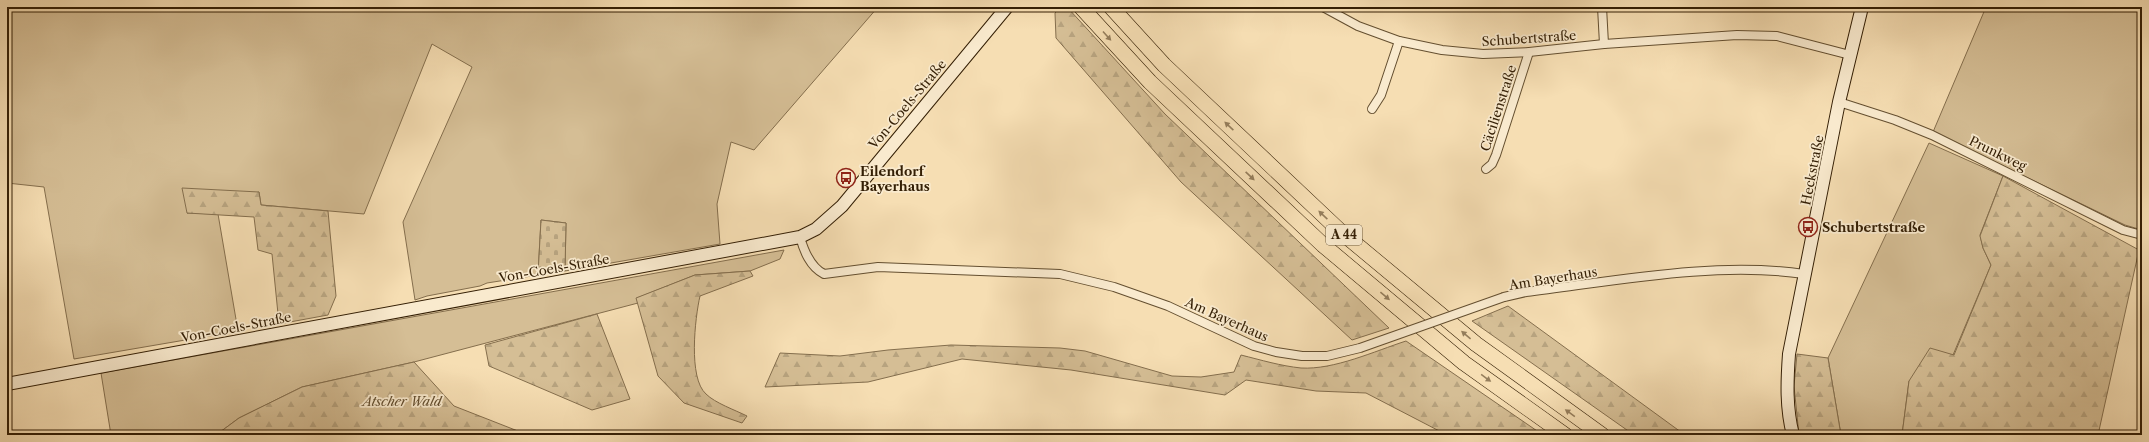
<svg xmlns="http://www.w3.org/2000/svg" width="2149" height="442" viewBox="0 0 2149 442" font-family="'Libre Caslon Text',serif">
<defs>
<pattern id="forest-firs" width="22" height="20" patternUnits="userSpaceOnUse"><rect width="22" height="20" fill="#d5be95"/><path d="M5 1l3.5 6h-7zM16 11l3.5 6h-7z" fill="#b7a37f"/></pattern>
<pattern id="cemetery-stones" width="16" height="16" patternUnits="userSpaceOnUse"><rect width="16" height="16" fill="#d5be95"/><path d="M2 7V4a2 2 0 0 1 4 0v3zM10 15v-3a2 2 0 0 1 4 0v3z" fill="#b7a37f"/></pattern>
</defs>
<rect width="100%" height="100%" fill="#f6deb3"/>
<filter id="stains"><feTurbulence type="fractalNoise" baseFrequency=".005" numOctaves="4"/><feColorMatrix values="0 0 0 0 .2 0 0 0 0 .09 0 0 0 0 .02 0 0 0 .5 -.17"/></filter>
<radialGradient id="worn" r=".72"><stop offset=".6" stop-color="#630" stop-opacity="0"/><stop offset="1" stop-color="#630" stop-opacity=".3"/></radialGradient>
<g fill="#d5be95" stroke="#846e4d">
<polygon points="7,7 878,7 754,150 731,142 717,204 720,244 565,271 566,223 541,220 538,275 487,283 480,286 427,296 415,300 403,222 472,67 432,44 364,214 261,205 259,192 187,213 218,214 238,331 74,359 44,187 7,183"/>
<polygon points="1986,7 2142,7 2142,230 2125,225 1933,132"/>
<polygon points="1929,143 2003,176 1980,235 1983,248 1991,265 1953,355 1909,381 1902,435 1841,435 1828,358"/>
<polygon points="784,250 780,259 750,271 695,275 637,298 638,303 414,362 302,387 239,418 216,435 111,435 101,373"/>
</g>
<g fill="url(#forest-firs)" stroke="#846e4d">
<polygon points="1061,7 1067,7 1165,114 1389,328 1352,340 1181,182 1056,38 1055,13"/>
<polygon points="2003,176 2139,250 2098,435 1902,435 1909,381 1930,348 1954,355 1991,265 1983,248 1980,236"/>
<polygon points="182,188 259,192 261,205 328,211 336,296 328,315 279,324 272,254 258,250 254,217 187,213"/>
<path d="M750,271l3,5 -53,20c-5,22 -12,82 6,98 9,9 29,16 41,22l-5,7 -58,-20 -26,-27 -22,-78 59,-23z"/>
<polygon points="1508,306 1685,435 1634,435 1472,321"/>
<polygon points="597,314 630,399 592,410 489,366 485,345"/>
<path d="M1406,341l137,94h-96l-81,-42 -50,-2 -70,-11 -21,15 -154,-25 -109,-11 -94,23 -103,5 15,-34 60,3 48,-6 63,-5 109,3 25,3 87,25 29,1 33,-5 7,-17c20,5 40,11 60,13 33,2 74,-17 105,-27z"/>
<polygon points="1797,354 1828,358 1841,435 1799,435 1794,386"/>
<polygon points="414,362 454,406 528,435 216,435 239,418 302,387"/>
</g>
<polygon fill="url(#cemetery-stones)" stroke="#846e4d" points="541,220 566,223 565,271 538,275"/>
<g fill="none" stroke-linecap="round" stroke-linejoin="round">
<defs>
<g id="street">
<polyline points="1323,7 1358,26 1399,41 1442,50 1483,54 1529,52 1604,44 1737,35 1777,36 1850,55"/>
<polyline points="1602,7 1604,44"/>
<polyline points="1839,102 1895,120 1932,135 2123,230 2142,235"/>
<polyline points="1372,109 1381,95 1399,41"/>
<polyline points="1486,169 1492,164 1496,155 1529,52"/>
<path d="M800,237c4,14 10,30 24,37l54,-7 182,7 54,13 54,19 86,40 22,6 26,4h25l33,-8"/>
<path d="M1504,297l22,-5c89,-11 190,-31 278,-18"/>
</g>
<g id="secondary">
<polyline points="7,384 800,237 816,229 842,206 1007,7"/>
<path d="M1793,435c-7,-27 -6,-53 -4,-81l50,-252 23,-95"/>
</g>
<g id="highway">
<polyline points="1081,7 1150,82 1323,245 1464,363 1565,435"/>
<polyline points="1111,7 1164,65 1340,231 1476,344 1602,435"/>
</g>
</defs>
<use href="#street" stroke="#644f30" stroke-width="10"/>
<use href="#secondary" stroke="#341f05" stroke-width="14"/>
<use href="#highway" stroke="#341f05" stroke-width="16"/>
<use href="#street" stroke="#f9eace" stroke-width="8"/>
<use href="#secondary" stroke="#f9eace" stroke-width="12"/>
<use href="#highway" stroke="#f6deb3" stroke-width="15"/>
<defs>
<polyline id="street-bridge" points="1360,348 1504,297"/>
</defs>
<use href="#street-bridge" stroke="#644f30" stroke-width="10" stroke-linecap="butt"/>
<use href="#street-bridge" stroke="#f9eace" stroke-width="8"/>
</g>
<defs><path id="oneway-solid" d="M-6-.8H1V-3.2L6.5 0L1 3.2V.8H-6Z"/></defs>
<g fill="#957e5c">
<use href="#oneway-solid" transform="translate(1107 36) rotate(48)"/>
<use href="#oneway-solid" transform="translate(1229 126) rotate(-137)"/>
<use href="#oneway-solid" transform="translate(1250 176) rotate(43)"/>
<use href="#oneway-solid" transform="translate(1323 215) rotate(-137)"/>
<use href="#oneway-solid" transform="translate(1385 296) rotate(40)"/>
<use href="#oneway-solid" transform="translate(1466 335) rotate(-140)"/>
<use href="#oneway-solid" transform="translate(1486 378) rotate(36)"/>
<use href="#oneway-solid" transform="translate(1570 413) rotate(-144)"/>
</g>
<defs>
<symbol id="bus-ring" viewBox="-11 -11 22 22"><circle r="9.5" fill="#f9eace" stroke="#8f2418" stroke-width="1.5"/><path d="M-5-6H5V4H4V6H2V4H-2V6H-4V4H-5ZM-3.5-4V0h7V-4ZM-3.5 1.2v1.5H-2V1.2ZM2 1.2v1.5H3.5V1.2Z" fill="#8f2418"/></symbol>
</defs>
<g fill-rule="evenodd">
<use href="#bus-ring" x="835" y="167" width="22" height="22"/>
<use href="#bus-ring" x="1797" y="216" width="22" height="22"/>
</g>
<g text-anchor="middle" stroke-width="3.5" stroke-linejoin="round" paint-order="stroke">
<rect fill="#f9eace" stroke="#6f5c41" stroke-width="1" x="1326" y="225" width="36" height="20" rx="3"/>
<g font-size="12" font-weight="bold" fill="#341f05">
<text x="1344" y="239">A 44</text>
</g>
<g font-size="13" fill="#341f05" stroke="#f9eace">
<text transform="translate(1529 38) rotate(-4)" y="5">Schubertstraße</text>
<text transform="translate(907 104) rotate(-50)" y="5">Von-Coels-Straße</text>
<text transform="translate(1498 108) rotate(-72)" y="5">Cäcilienstraße</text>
<text transform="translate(1998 153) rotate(26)" y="5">Prunkweg</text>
<text transform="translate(1812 170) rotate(-79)" y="5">Heckstraße</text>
<text transform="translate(554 268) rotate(-10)" y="5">Von-Coels-Straße</text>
<text transform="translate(1553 278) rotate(-9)" y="5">Am Bayerhaus</text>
<text transform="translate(1227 319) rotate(24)" y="5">Am Bayerhaus</text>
<text transform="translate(236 327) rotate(-11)" y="5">Von-Coels-Straße</text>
</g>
<g font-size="13" font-weight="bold" fill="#341f05" stroke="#f9eace" text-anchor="start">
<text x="860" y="176">Eilendorf<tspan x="860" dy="15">Bayerhaus</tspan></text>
<text x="1822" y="232">Schubertstraße</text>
</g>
<g font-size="13" font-style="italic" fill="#644f30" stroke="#f9eace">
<text x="402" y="406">Atscher Wald</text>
</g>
</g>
<rect width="2149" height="442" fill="none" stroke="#f6deb3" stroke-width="24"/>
<rect x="8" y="8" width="2133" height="426" fill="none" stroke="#341f05" stroke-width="2"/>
<rect x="12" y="12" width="2125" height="418" fill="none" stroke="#341f05"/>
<rect width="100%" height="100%" filter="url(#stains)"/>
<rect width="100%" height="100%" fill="url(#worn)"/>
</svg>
